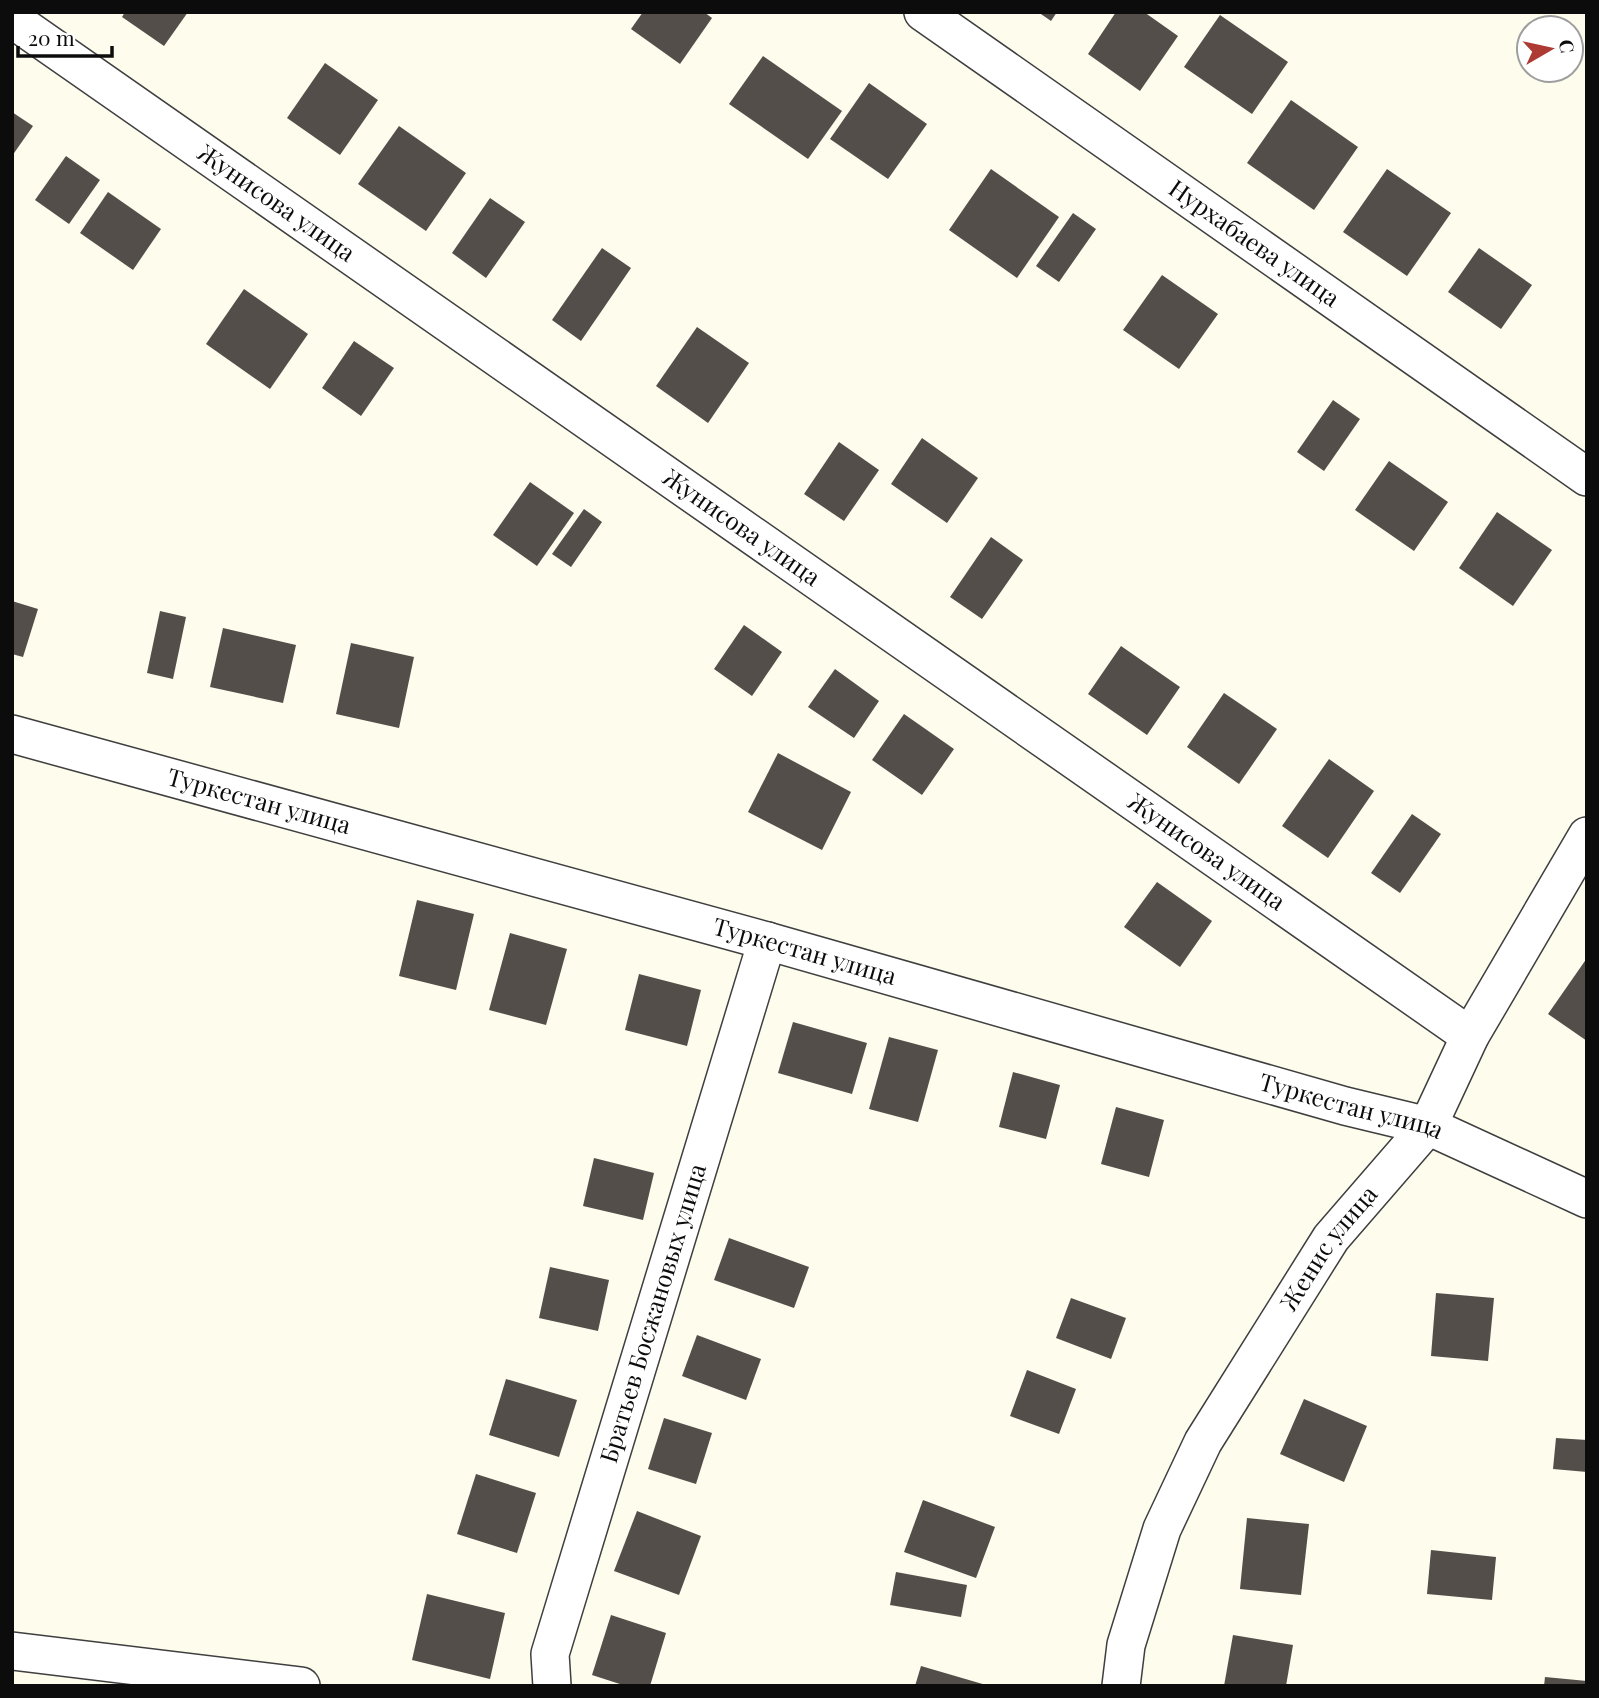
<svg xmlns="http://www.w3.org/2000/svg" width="1599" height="1698" viewBox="0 0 1599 1698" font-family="'Playfair Display',serif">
<rect width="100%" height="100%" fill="#fdfced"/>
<g fill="#534e4a">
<polygon points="125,12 188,12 164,46 122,17"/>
<polygon points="643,12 704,12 712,18 680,64 631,29"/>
<polygon points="1038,12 1057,12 1051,21"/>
<polygon points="1116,12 1144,12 1178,36 1140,91 1088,54"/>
<polygon points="1220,15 1288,62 1252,114 1184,67"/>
<polygon points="763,56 842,111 808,159 729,104"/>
<polygon points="325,63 378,100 340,155 287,118"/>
<polygon points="869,83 927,124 888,179 830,139"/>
<polygon points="1291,100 1358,147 1314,210 1247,163"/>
<polygon points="12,112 33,126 12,156"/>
<polygon points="399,126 466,173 426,231 358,184"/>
<polygon points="66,156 100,180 69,224 35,200"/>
<polygon points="991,169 1059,217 1017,278 949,230"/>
<polygon points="1387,169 1451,213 1407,276 1343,232"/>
<polygon points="108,192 161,229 133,270 80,233"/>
<polygon points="490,198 525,222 486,278 452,253"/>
<polygon points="1073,213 1096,229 1059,282 1036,266"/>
<polygon points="602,248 631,268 581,341 552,320"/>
<polygon points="1479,248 1532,285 1501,329 1448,292"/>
<polygon points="1162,275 1218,314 1179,369 1123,330"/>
<polygon points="244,289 308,334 270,389 206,344"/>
<polygon points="697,327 749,363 708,423 656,386"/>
<polygon points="354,341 394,368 361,416 322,388"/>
<polygon points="1333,400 1360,419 1324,471 1297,452"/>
<polygon points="922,438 978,478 947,523 891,484"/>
<polygon points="839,442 879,470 844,521 804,494"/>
<polygon points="1389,461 1448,502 1414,551 1355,510"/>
<polygon points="530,482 574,513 537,566 493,535"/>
<polygon points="584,509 602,522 571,567 552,554"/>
<polygon points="1497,512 1552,550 1513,606 1459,568"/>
<polygon points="991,537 1023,560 982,619 950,597"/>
<polygon points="12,601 38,609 23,657 12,654"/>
<polygon points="160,611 186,617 173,679 147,673"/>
<polygon points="744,625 782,652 752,696 714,669"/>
<polygon points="223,628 296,645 283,703 210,687"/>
<polygon points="351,643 414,657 399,728 336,714"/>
<polygon points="1121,646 1180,687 1147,735 1088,694"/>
<polygon points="835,669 879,701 854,738 808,707"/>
<polygon points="1224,693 1277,729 1239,784 1187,747"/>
<polygon points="904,714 954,749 922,795 872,760"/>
<polygon points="778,753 851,792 822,850 748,812"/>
<polygon points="1329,759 1374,791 1328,858 1282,826"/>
<polygon points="1412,814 1441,834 1400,893 1371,873"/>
<polygon points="1157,882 1212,921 1180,967 1124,927"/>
<polygon points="417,900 474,914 456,990 399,976"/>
<polygon points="510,933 567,949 546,1025 489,1010"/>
<polygon points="1587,958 1587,1041 1548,1014"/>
<polygon points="639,974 701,990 687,1046 625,1030"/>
<polygon points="793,1022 867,1043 852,1094 778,1073"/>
<polygon points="889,1037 938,1050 918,1122 869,1109"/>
<polygon points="1013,1072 1060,1085 1046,1139 999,1127"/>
<polygon points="1116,1107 1164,1120 1149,1177 1101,1164"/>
<polygon points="594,1158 654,1173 643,1220 583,1206"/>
<polygon points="729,1238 809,1267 794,1308 714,1280"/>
<polygon points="550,1267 609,1280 598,1331 539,1318"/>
<polygon points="1436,1293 1494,1298 1488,1361 1431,1356"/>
<polygon points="1071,1298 1126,1318 1111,1359 1056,1338"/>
<polygon points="697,1335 761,1359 746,1400 682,1376"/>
<polygon points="1027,1370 1076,1389 1059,1434 1010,1416"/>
<polygon points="506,1379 577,1400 559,1457 489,1435"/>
<polygon points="1304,1399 1367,1426 1344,1482 1280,1454"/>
<polygon points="664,1418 712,1433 696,1484 648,1469"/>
<polygon points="1556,1438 1587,1440 1587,1472 1553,1469"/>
<polygon points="476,1474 536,1493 517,1553 457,1534"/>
<polygon points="923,1500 995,1527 976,1578 904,1552"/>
<polygon points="637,1511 701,1536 679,1595 614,1571"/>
<polygon points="1247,1518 1309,1524 1301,1595 1240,1589"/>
<polygon points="1431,1550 1496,1557 1492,1600 1427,1594"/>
<polygon points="896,1572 967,1585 961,1617 890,1605"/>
<polygon points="427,1594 505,1613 490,1679 412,1660"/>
<polygon points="611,1615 666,1633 650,1686 626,1686 592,1675"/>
<polygon points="1233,1635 1293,1645 1286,1686 1224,1686"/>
<polygon points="921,1666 986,1685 985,1686 915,1686"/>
<polygon points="1545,1677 1587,1681 1587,1686 1544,1686"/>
</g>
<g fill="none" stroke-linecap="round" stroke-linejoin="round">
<defs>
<g id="minor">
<path id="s1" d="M923,12l664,465"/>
<path id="s2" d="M12,19l1458,1017"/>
<path id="s3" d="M12,734l755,207 578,165 83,20 159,73"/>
<polyline points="12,1651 301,1686"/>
<path id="s4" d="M552,1686l-2,-32 217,-713"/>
<path id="s5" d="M1121,1686l5,-41 36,-116 41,-87 128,-204 97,-112 42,-90 117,-200"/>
</g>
</defs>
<use href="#minor" stroke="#3f3f3f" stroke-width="40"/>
<use href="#minor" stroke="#fff" stroke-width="37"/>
</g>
<g text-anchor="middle" stroke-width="7" stroke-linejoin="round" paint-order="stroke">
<g font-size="24" fill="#0c0c0c" stroke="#fff">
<text dy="8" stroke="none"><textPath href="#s2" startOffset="322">Жунисова улица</textPath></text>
<text dy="8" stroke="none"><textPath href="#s1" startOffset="404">Нурхабаева улица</textPath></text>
<text dy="8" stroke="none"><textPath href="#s2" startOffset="889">Жунисова улица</textPath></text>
<text dy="8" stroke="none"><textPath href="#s3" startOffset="256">Туркестан улица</textPath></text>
<text dy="8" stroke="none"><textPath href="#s2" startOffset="1456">Жунисова улица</textPath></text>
<text dy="8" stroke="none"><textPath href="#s3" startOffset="822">Туркестан улица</textPath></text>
<text dy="8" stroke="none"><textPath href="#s3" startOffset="1390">Туркестан улица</textPath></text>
<text dy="8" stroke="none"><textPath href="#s5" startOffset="490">Женис улица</textPath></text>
<text dy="8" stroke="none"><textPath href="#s4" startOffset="388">Братьев Босжановых улица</textPath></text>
</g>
</g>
<rect width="1599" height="1698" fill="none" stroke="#0c0c0c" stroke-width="28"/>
<g transform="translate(1550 49) rotate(81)"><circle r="33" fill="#ffffff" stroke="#9e9e9e" stroke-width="2"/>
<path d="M0-5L12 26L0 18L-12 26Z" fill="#ad3a33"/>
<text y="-10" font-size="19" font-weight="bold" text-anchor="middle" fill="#0c0c0c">С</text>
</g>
<path d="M18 46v10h94v-10" fill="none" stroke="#0c0c0c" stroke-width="3.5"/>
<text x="28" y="46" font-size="21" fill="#0c0c0c" stroke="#ffffff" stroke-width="5" paint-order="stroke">20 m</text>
</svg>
